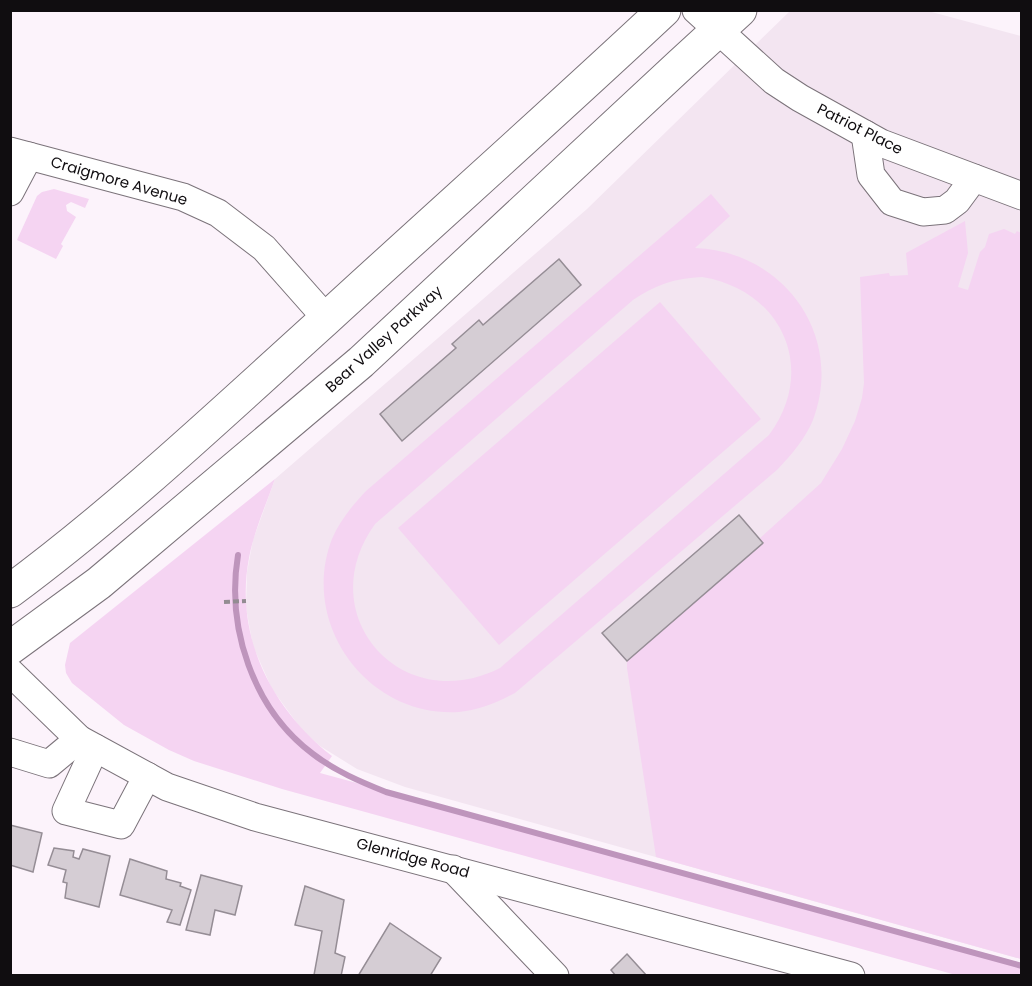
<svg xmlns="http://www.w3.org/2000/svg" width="1032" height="986" viewBox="0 0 1032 986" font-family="Poppins,sans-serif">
<rect width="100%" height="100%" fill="#fcf3fb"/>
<polygon fill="#f3e5f1" points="790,11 928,11 1021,36 1021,959 405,787 357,769 320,746 302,730 272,689 253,646 246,608 247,572 253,540 275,479 587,209"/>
<g fill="#f5d4f2" fill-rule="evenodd">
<polygon points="54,189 89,199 85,208 71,202 66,205 67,211 76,217 61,244 63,246 56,259 17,240 37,196 42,192"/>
<path d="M711,194l19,22 -35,32c88,3 150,87 118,172 -8,19 -21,34 -35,49l-263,224c-17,9 -35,17 -56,19 -91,6 -160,-88 -127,-173 8,-19 21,-34 34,-48zM702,277c80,13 116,92 67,158l-269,233c-99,50 -190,-54 -125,-144l258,-224c22,-15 42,-22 69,-23z"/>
<polygon points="965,221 968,253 958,287 968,290 980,252 985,247 989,234 1004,229 1015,234 1017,231 1021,233 1021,959 656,857 627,668 627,661 763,543 759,539 821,483 842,449 855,421 862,398 864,383 860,277 889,273 890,276 908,275 906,253"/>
<polygon points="660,302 761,419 499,645 398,528"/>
<path d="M275,479c-9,26 -21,52 -26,79 -15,78 23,151 83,198l-12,17 701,190v12h-65l-674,-186 -88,-28 -25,-11 -45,-25 -52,-42 -6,-10 -1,-8 5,-22z"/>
</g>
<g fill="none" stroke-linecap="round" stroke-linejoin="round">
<path stroke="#be95bc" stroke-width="6" d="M238,555c-12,73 15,154 75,199 22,17 48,28 73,38l636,174"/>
</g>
<g fill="#d5cdd4" stroke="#958d95" stroke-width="1.5">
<polygon points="559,259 581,285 402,441 380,414 456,348 452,344 479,320 483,325"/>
<polygon points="739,515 763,543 627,661 602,633"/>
<polygon points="10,825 42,833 33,872 10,865"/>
<polygon points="54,848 74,851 73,857 79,859 83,849 110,856 99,907 65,898 67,883 63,882 66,870 48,865"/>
<polygon points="130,859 167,871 166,879 181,883 180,886 191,890 180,925 167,922 172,910 120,895"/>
<polygon points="201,875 242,886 235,915 215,910 210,935 186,930"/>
<polygon points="305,886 344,900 335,953 345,957 341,976 314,975 322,931 295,925"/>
<polygon points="390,923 441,958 430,976 358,976"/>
<polygon points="627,954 647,976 616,976 611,970"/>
</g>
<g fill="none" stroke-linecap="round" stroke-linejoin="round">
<defs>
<g id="minor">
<polyline points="696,10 774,81 800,98 881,143 1022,196"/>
<polyline points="865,134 871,175 892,202 923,212 945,210 957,201 974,178"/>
<polyline points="10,151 183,197 218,213 264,248 326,318"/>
<polyline points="10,192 29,156"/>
<polyline points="10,672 79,739 167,787 255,817 851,976"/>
<polyline points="95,748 66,811 121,825 147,776"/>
<polyline points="10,752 49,764 79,739"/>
<polyline points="453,869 555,976"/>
</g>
<g id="major">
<path d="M10,591c112,-83 213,-179 316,-272 112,-103 226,-204 338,-309"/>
<polyline points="10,648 99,583 361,362 680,65 740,10"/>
</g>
</defs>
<use href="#minor" stroke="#7b737a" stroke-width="29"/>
<use href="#major" stroke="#7b737a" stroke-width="35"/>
<polyline stroke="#938c92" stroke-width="4" stroke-dasharray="6 3" stroke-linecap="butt" points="224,602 246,601"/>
<use href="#minor" stroke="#fff" stroke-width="27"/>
<use href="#major" stroke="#fff" stroke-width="33"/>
</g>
<g text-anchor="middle" stroke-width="4.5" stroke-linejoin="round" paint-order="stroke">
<g font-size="15" fill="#100d10" stroke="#fff">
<text transform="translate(860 129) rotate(27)" y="5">Patriot Place</text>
<text transform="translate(119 181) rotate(16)" y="5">Craigmore Avenue</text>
<text transform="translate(384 339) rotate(-42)" y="5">Bear Valley Parkway</text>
<text transform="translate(413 858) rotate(15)" y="5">Glenridge Road</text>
</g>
</g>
<rect width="1032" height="986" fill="none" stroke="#100d10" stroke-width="24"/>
</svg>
